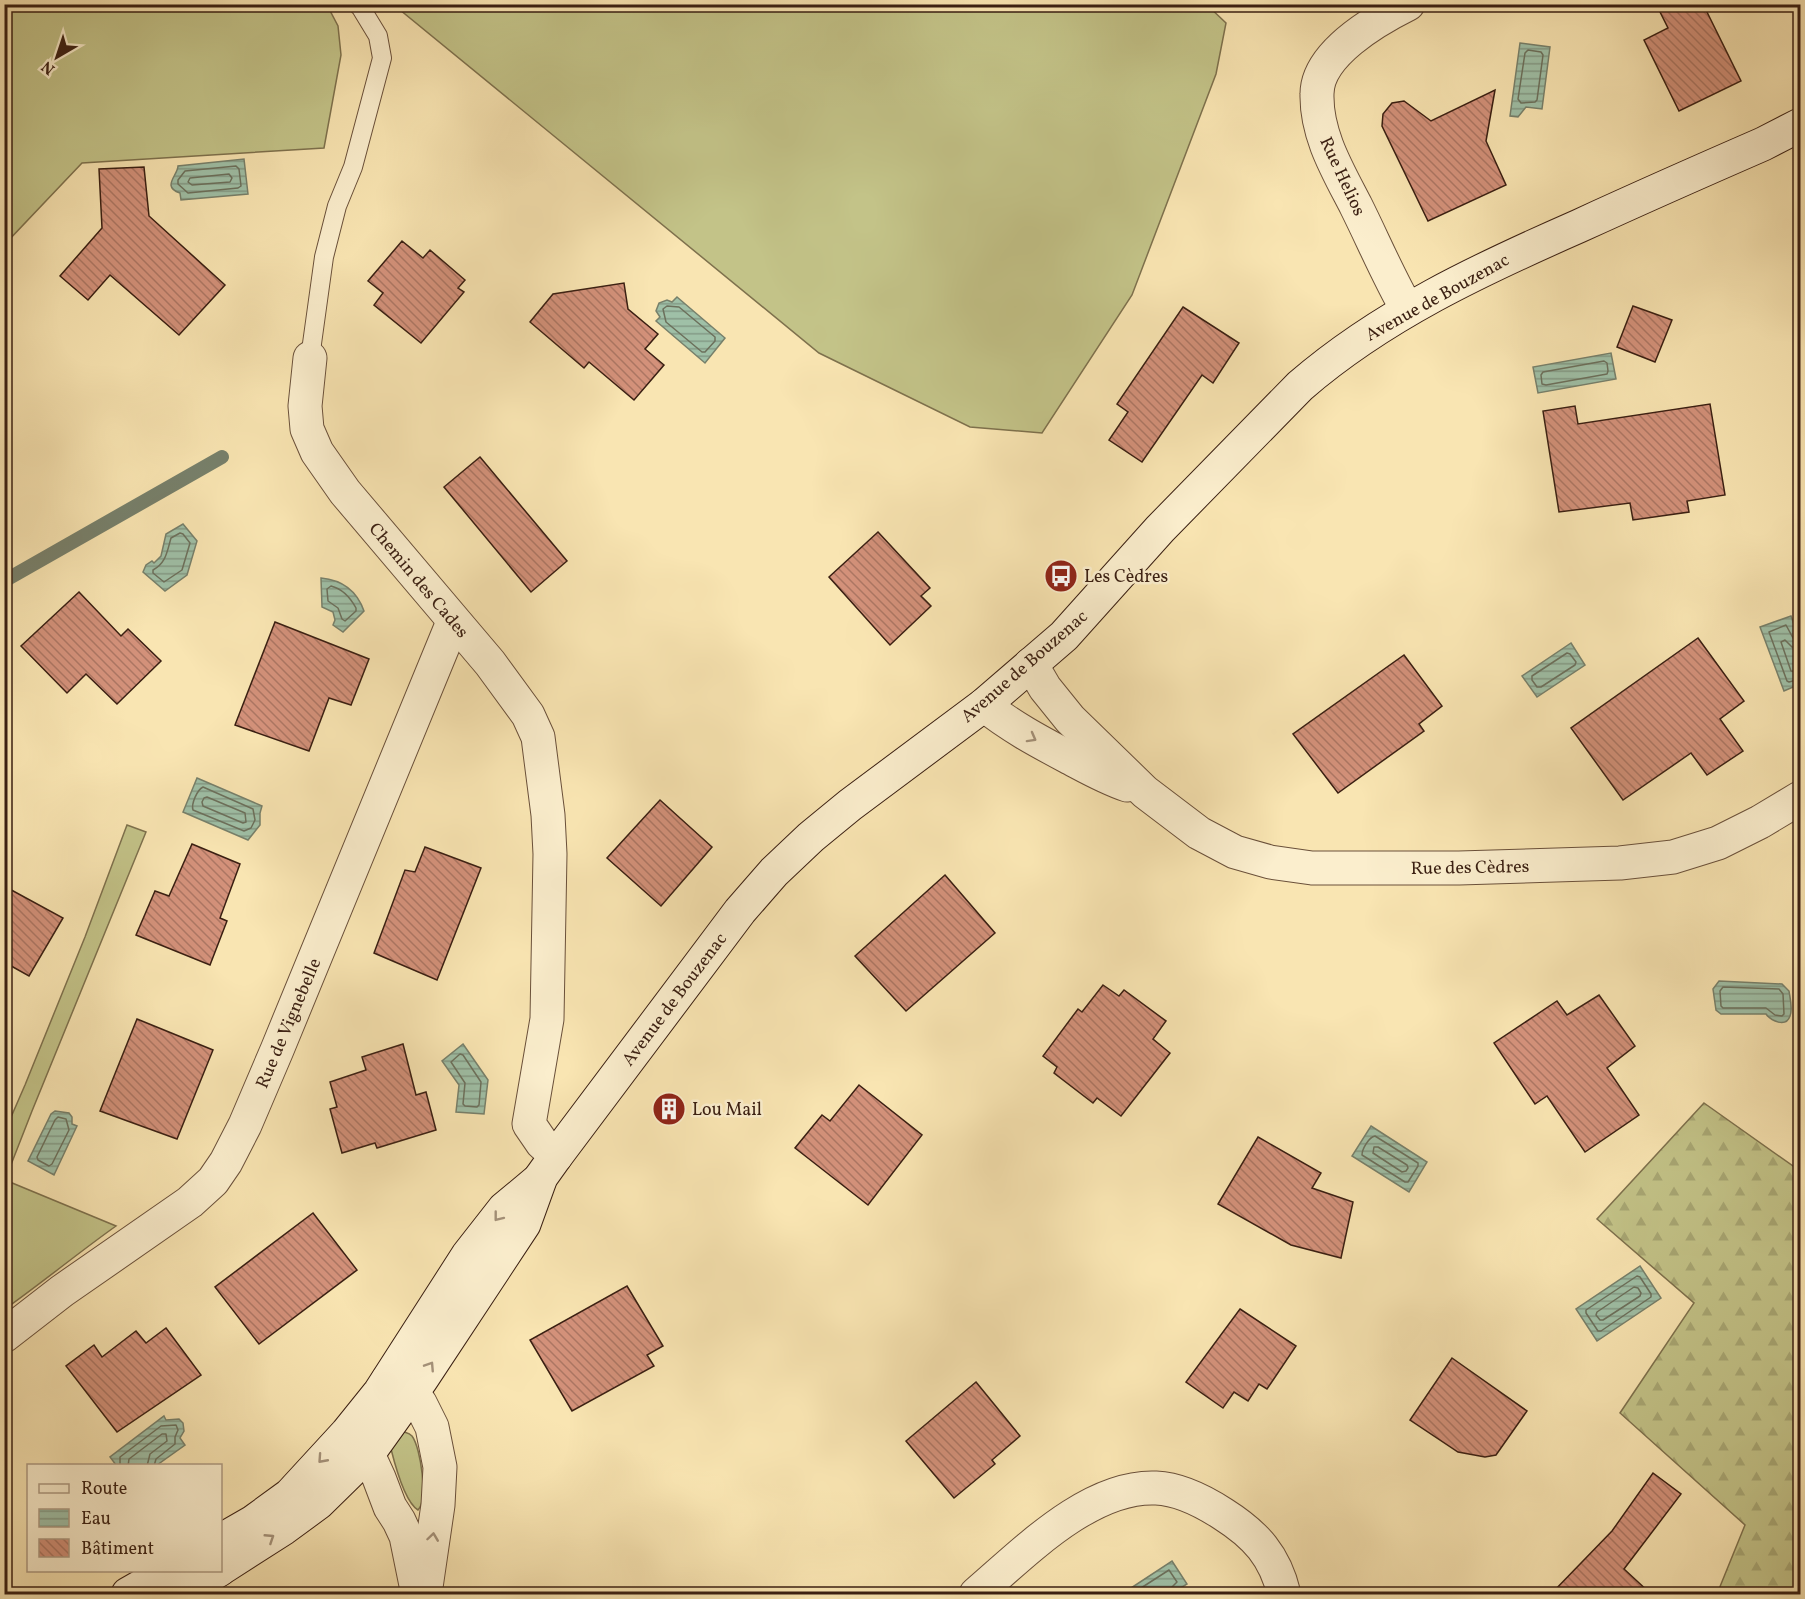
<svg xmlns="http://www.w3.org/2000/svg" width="1805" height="1599" viewBox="0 0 1805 1599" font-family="Vollkorn,serif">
<defs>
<pattern id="forest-firs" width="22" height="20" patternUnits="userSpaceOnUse" patternTransform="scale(1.5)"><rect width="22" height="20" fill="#c3c388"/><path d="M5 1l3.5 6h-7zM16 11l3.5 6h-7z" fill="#a8a774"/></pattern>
<pattern id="water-rules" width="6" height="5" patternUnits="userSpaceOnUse" patternTransform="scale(1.5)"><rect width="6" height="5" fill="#9fc0a7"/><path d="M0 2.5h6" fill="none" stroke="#839b87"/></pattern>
<pattern id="building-back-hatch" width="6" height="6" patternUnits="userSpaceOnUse" patternTransform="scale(1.5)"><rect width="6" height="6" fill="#d3917a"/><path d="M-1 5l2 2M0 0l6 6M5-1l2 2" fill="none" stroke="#ac7663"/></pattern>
</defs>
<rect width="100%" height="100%" fill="#f9e5b2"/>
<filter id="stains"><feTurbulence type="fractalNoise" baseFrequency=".00333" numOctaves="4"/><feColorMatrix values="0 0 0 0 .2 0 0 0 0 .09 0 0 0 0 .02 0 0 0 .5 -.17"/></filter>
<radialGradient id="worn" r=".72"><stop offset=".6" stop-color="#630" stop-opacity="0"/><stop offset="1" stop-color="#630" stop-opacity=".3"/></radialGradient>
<g fill="#c3c388" stroke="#7e714d" stroke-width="1.5">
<polygon points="5,4 327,5 338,26 341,55 324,148 82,163 5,244"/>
<polygon points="1206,4 1226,23 1216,74 1132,295 1042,433 970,427 819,353 394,5"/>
<path d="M127,825l19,7 -114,279 -27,69 111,46c-38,27 -73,56 -111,83v-178l20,-46 60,-148z"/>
<path d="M404,1432c3,1 5,1 8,4 9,12 16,64 6,74 -13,-8 -23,-45 -27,-61z"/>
</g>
<polygon fill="url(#forest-firs)" stroke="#7e714d" stroke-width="1.5" points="1704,1103 1800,1171 1800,1594 1717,1594 1745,1525 1620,1413 1694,1303 1597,1219"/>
<g fill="url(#water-rules)" stroke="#77806b" stroke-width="1.5">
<polygon points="1520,43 1550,47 1542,109 1526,107 1518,117 1510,116"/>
<path d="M244,159l4,35 -67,6 -1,-7c-19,-6 -2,-18 -2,-27z"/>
<polygon points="677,297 725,338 705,363 656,321 660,317 656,311 659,303 667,300 672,302"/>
<polygon points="1611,353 1616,379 1538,393 1533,367"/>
<polygon points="183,524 197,541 187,575 165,591 143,572 146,565 152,561 154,563 161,556 166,534"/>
<path d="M321,578c21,2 36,13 43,33l-21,21 -10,-7 2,-5 -2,-8 -11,-5z"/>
<polygon points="1791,616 1800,642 1800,684 1784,691 1760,627"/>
<polygon points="1571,643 1585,665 1537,697 1522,676"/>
<polygon points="197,778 262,806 260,813 260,825 248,840 183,812"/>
<path d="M1719,981l63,3 7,7c1,7 4,18 1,25 -4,12 -19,5 -24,-2h-45l-5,-4 -3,-21z"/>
<polygon points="463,1044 488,1080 484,1114 456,1112 459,1085 442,1061"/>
<polygon points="55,1111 69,1113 72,1117 72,1124 77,1126 54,1175 28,1161 51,1114"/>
<polygon points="1371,1126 1427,1162 1409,1192 1352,1156"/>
<polygon points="1640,1266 1661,1298 1597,1341 1576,1309"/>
<polygon points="164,1416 166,1420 179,1419 183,1423 184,1431 180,1438 185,1445 157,1465 116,1465 110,1457"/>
<polygon points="1172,1561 1187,1584 1171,1594 1136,1594 1131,1588"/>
</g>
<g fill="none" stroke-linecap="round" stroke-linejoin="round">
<g stroke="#6c705c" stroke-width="1.5">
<polygon points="1528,50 1541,52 1543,55 1537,100 1535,102 1521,103 1518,99 1525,53"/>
<polygon points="236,166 239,169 241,186 238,188 188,193 178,184 178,180 185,171"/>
<polygon points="229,174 232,178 230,182 192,185 188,182 190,178"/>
<polygon points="667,306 679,307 715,337 715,341 705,352 702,352 666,322 663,309"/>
<polygon points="1604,361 1607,363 1608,371 1607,374 1546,385 1542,384 1541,375 1543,372"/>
<path d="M180,533l3,1 7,9 -8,27 -18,12 -11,-9v-3c13,-7 14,-18 18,-32z"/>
<path d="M331,586c12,3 19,11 25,22v3l-11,10 -3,-2 -4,-11 -10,-7 -1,-12z"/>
<polyline points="1800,641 1793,638 1786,625 1769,632 1787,681 1789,682 1800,679"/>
<polyline points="1800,648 1792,647 1785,640 1781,642 1791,671 1800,672"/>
<polygon points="1567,653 1570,654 1576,662 1575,665 1541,687 1537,687 1532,680 1532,676"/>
<path d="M203,787l50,22 2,11 -4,8 -7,3 -51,-21c-2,-6 4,-20 10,-23z"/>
<polygon points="207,797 245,813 246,822 243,823 203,806 202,802 204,798"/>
<polygon points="1723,987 1779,989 1783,994 1784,1014 1782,1016 1775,1015 1766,1008 1723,1008 1721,1006 1720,991"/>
<polygon points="460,1054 463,1055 481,1082 479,1105 477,1107 465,1106 463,1104 465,1083 451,1062"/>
<polygon points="58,1117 66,1119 69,1130 52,1164 49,1166 38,1160 37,1157 55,1120"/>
<path d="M1375,1136l43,27v3l-10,16h-3l-43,-27c0,-6 7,-18 13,-19z"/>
<polygon points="1378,1147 1407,1165 1408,1168 1406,1171 1402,1172 1373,1153 1374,1147"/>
<polygon points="1637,1276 1640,1277 1651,1294 1651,1297 1601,1331 1598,1331 1586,1313 1586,1310"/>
<polygon points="1634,1287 1638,1288 1641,1293 1640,1296 1603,1320 1600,1320 1596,1315 1597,1312"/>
<polyline points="120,1466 120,1457 161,1426 176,1425 178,1430 175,1437 175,1444 156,1459 154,1466"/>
<polyline points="128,1466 129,1459 162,1434 166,1434 167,1441 150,1454 147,1466"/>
<polyline points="1140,1594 1141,1588 1169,1570 1177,1582 1170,1589 1169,1594"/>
</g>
<polyline stroke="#77806b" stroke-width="14" points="4,581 222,457"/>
</g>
<g fill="url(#building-back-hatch)" stroke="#3a1f12" stroke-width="1.5">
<polygon points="1656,4 1703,4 1741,81 1679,111 1644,40 1668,28"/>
<polygon points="1495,90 1486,141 1506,185 1428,221 1382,126 1383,114 1392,103 1404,101 1431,121"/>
<polygon points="144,167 149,216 225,285 179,335 110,275 88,300 60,276 102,228 99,169"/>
<polygon points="402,241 423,258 430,250 465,280 458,288 464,292 421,343 374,305 383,293 368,281"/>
<polygon points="624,283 628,309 658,334 645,349 664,365 634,400 589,362 584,368 530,322 553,294"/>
<polygon points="1633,306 1672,320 1655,362 1617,347"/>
<polygon points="1183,307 1239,343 1213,383 1202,375 1142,462 1109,440 1128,412 1117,404"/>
<polygon points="1710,404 1725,495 1687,501 1689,512 1633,520 1630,503 1559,512 1543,411 1575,406 1578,424"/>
<polygon points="480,457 567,561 531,592 444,487"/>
<polygon points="878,532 930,588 921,596 931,606 890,645 829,577"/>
<polygon points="79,592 121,636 128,629 161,661 117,704 86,674 67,693 21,646"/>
<polygon points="275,622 369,659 351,705 329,698 309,751 235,725"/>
<polygon points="1698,638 1744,701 1720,719 1743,751 1707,775 1691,753 1623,800 1571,728"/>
<polygon points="1404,655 1442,706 1419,724 1424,731 1338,793 1293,734"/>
<polygon points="660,800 712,847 661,906 607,858"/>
<polygon points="192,844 240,864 220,918 227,921 210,965 136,935 155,891 169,896"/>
<polygon points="425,847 481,868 437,980 374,953 405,870 415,872"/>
<polygon points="945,875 995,933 906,1011 855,956"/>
<polygon points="4,886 63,918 29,976 4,962"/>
<polygon points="1103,985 1119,996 1124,990 1166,1021 1153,1039 1170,1053 1121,1116 1097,1098 1093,1103 1054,1073 1057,1067 1043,1056 1078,1009 1082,1012"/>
<polygon points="1599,995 1635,1046 1607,1068 1639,1115 1585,1152 1547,1096 1535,1104 1494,1043 1557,1001 1567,1015"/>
<polygon points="137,1019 213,1050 177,1139 100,1111"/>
<polygon points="403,1044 416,1095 426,1092 436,1130 377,1148 375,1143 342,1153 330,1109 337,1107 330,1082 366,1070 362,1057"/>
<polygon points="859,1085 922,1135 868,1205 795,1148 822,1115 830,1121"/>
<polygon points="1258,1137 1321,1173 1312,1188 1353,1202 1341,1258 1291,1245 1218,1204"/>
<polygon points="313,1213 357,1270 259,1344 215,1287"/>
<polygon points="627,1286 663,1346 647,1355 654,1366 572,1411 530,1340"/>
<polygon points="1240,1309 1296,1346 1267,1389 1259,1384 1248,1401 1234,1392 1223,1408 1186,1382"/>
<polygon points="166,1328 201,1375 117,1432 66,1366 94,1345 102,1357 136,1331 146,1343"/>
<polygon points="1452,1358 1527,1411 1496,1455 1485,1457 1458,1452 1410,1420"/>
<polygon points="976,1382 1020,1436 992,1460 995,1464 954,1498 906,1441"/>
<polygon points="1653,1473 1681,1494 1624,1569 1651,1594 1551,1594 1612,1531"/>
</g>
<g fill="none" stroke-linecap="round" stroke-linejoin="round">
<defs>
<polyline id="lane" points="310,358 324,257 337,206 353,167 382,58 378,36 361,8 357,4"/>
<g id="street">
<path d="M1407,309c-19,-33 -34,-69 -51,-103 -18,-35 -40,-71 -39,-112 0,-40 59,-74 91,-90"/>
<polyline points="310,358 305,406 307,429 317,452 345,492 490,663 528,715 538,737 548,815 550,854 547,1019 529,1124 542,1143 556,1156"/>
<polyline points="1031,664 1045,688 1070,719 1145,792 1199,833 1235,852 1270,862 1312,868 1459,868 1620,863 1673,857 1718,843 1760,822 1800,798"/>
<path d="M984,705c26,21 54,36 84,52 19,10 38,21 59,28"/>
<polyline points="4,1336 62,1291 190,1202 213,1181 226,1162 245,1125 277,1050 453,622"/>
<polyline points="388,1380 420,1403 432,1427 440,1467 438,1505 425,1594"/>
<polyline points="349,1434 368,1454 379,1478 390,1507 399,1521 406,1536 417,1590"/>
<path d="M976,1594c47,-40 113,-109 180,-106 24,1 47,13 67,26 33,21 52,42 61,80"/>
</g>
<g id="secondary">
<polyline points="220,1541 253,1522 290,1495 347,1433 380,1392 468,1255 504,1209 540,1179"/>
<path d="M220,1569l64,-41 34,-25 50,-49 53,-74 103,-156 17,-47 15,-21 184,-245 34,-39 37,-35 39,-32 134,-100 80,-69 96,-107 140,-143c82,-71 181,-117 279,-160 61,-28 122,-55 184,-82l37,-19"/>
<polyline points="128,1594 170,1570"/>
<polyline points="178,1594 219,1570"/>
</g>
</defs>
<use href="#lane" stroke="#6a503a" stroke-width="20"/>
<use href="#street" stroke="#6a503a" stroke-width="35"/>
<use href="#secondary" stroke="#3a1f12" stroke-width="35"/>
<use href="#lane" stroke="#fbeecd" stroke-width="18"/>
<use href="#street" stroke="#fbeecd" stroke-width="33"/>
<use href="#secondary" stroke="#fbeecd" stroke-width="33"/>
</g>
<defs><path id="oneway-chevron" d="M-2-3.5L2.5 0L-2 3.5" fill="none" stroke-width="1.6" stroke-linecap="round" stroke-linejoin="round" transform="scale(1.5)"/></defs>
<g stroke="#a49179">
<use href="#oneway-chevron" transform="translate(1032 738) rotate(29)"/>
<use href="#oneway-chevron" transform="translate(498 1217) rotate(128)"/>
<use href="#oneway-chevron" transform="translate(430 1366) rotate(-57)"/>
<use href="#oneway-chevron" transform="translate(322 1459) rotate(132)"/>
<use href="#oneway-chevron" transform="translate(433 1537) rotate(-82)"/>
<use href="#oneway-chevron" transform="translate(270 1538) rotate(-33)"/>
</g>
<defs>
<symbol id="bus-disc" viewBox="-11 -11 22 22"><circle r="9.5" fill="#8f2418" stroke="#fbeecd"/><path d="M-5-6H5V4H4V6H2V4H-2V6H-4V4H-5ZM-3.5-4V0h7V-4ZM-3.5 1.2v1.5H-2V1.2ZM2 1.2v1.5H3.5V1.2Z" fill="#fff"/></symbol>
<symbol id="building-disc" viewBox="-11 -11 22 22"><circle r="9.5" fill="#8f2418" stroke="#fbeecd"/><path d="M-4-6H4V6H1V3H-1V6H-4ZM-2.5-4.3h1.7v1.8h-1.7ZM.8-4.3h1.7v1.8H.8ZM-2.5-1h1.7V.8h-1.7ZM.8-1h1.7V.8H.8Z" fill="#fff"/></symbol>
</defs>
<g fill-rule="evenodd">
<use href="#bus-disc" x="1042" y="557" width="38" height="38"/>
<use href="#building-disc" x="650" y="1090" width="38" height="38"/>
</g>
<g text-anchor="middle" stroke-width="5" stroke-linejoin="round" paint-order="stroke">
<g font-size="18" fill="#3a1f12" stroke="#fbeecd">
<text transform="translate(1343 176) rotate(65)" y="6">Rue Helios</text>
<text transform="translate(1437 297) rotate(-29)" y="6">Avenue de Bouzenac</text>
<text transform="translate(419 580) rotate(50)" y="6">Chemin des Cades</text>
<text transform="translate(1024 666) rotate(-41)" y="6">Avenue de Bouzenac</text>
<text transform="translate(1470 867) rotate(-1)" y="6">Rue des Cèdres</text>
<text transform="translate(674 999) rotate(-53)" y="6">Avenue de Bouzenac</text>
<text transform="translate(288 1023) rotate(-67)" y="6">Rue de Vignebelle</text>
</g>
<g font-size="18" fill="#3a1f12" stroke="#fbeecd" text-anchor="start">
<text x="1084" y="582">Les Cèdres</text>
<text x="692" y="1115">Lou Mail</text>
</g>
</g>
<rect width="1805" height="1599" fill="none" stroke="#f9e5b2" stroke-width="24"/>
<rect x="6" y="6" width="1793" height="1587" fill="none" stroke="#3a1f12" stroke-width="3"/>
<rect x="12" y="12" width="1781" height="1575" fill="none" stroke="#3a1f12" stroke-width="1.5"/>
<rect x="27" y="1464" width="195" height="108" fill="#fbeecd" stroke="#ae9b82" stroke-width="1.5"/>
<rect x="39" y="1484" width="30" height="9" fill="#fbeecd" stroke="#ae9b82" stroke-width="1.5"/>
<text x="81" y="1494" font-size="18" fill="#3a1f12">Route</text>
<rect x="39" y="1509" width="30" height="18" fill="url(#water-rules)" stroke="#ae9b82" stroke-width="1.5"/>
<text x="81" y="1524" font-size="18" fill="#3a1f12">Eau</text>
<rect x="39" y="1539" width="30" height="18" fill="url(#building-back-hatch)" stroke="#ae9b82" stroke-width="1.5"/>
<text x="81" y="1554" font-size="18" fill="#3a1f12">Bâtiment</text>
<g transform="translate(57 57) rotate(219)" stroke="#fbeecd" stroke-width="4.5" paint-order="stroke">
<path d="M0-4.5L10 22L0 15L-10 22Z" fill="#3a1f12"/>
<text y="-9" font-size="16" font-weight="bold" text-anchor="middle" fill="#3a1f12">N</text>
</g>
<rect width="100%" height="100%" filter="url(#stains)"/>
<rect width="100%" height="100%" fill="url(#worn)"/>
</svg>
